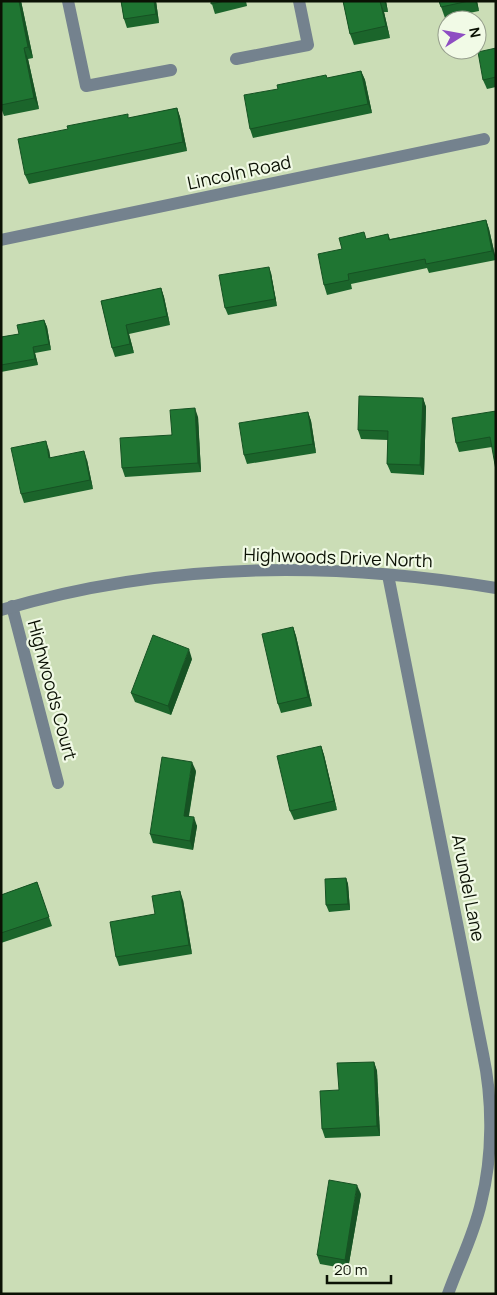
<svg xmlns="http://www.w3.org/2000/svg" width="497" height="1295" viewBox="0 0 497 1295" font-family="Manrope,sans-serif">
<rect width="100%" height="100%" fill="#cbddb6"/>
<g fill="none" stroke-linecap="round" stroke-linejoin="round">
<g stroke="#74828e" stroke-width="12">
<polyline points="68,1 86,86 171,70"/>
<polyline points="236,59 308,45 299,1"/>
<polyline points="1,240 484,139"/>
<path d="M388,575l95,479c10,47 10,102 -2,149 -7,32 -22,60 -33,91"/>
<polyline points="12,606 58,783"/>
<path d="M1,610c160,-48 331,-49 495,-22"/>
</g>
</g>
<g fill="#1b652b">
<polygon points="1,1 21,1 33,58 28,59 39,109 4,116 1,108"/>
<polygon points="121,1 156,1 159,23 127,28 124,19"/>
<polygon points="211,1 246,1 247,6 215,14"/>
<polygon points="343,1 386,1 388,12 384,12 390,38 354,45 350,34"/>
<polygon points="439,1 477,1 479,11 445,18"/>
<polygon points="496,48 496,87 487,89 483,80"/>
<polygon points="361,71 365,80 372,113 253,138 250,129 278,89"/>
<polygon points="177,108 180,117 187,151 29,184 25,175 129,118"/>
<polygon points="486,220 489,229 496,260 429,273 427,268 351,284 352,289 327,295 324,285 342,249 367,239 388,234 390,239"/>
<polygon points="271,273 277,306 228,315 225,308"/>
<polygon points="161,288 164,297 170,325 129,334 134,353 115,357 112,348 101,301"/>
<polygon points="44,320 47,327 51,350 35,353 38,365 1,372 1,337 19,334"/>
<polygon points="423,398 426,407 424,475 391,473 387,464 388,440 361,439 358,430"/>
<polygon points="496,411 492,447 459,452 456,443"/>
<polygon points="308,412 311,421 316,453 247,464 244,455"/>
<polygon points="198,417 201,472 125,477 122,468"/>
<polygon points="49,450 50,458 87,460 93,489 24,503 21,494"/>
<polygon points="293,627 296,636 312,706 281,713 278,704"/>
<polygon points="192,659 171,715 135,702 131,693"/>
<polygon points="321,746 324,755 337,810 294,820 290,811"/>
<polygon points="196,771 189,816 197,826 193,850 153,843 150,834"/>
<polygon points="346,878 348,884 350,910 329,912 326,905"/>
<polygon points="37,882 52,926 1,943 1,895"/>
<polygon points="183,900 192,954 119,966 116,957 155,914"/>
<polygon points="374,1062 377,1071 380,1136 325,1138 322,1129 339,1090"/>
<polygon points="361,1194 348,1269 320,1264 317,1255"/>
</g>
<g fill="#165223">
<polygon points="19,1 21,1 33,58 28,47"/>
<polygon points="154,1 156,1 159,23 156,14"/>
<polygon points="380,1 384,12 390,38 386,26"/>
<polygon points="384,1 386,1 388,12"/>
<polygon points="475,1 477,1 479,11"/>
<polygon points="24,48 28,59 39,109 34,98"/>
<polygon points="361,71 365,80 372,113 368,104"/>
<polygon points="177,108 180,117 187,151 183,142"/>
<polygon points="486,220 489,229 496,260 492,251"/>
<polygon points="269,267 271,273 277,306 275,299"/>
<polygon points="161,288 164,297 170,325 167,316"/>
<polygon points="44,320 47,327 51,350 49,344"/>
<polygon points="126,325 129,334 134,353 130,344"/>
<polygon points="33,347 35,353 38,365 35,359"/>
<polygon points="423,398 426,407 424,475 420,465"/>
<polygon points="195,408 198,417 201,472 198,463"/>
<polygon points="308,412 311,421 316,453 313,444"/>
<polygon points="46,441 49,450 52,467 49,458"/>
<polygon points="84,451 87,460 93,489 90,480"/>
<polygon points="293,627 296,636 312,706 308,697"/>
<polygon points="189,649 192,659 171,715 168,706"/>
<polygon points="321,746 324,755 337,810 334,801"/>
<polygon points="192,762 196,771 187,825 184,816"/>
<polygon points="194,817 197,826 193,850 190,841"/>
<polygon points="346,878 348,884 350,910 348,904"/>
<polygon points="180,891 183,900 192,954 189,945"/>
<polygon points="374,1062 377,1071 380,1136 377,1126"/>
<polygon points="357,1185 361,1194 348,1269 345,1260"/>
</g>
<g fill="#1f7532" stroke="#165223">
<polygon points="1,1 19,1 28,47 24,48 34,98 1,105"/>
<polygon points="121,1 154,1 156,14 124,19"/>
<polygon points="211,1 225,1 211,4"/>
<polygon points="343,1 380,1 386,26 350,34"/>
<polygon points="439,1 469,1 441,7"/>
<polygon points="496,48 496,77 483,80 478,52"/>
<polygon points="361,71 368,104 250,129 244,95 278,89 277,85 326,75 327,78"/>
<polygon points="177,108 183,142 25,175 18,139 68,129 67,126 128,114 128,118"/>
<polygon points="486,220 492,251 426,264 425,259 348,274 349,280 324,285 318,254 342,249 339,238 364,232 366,239 388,234 389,240"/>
<polygon points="269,267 275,299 225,308 219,275"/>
<polygon points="161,288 167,316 126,325 130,344 112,348 101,301"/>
<polygon points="44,320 49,344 33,347 35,359 1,365 1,337 19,334 17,325"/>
<polygon points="359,396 423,398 420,465 387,464 388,431 358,430"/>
<polygon points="195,408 198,463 122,468 120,438 172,435 170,410"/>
<polygon points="496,411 496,470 490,437 456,443 452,418"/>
<polygon points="308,412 313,444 244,455 239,423"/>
<polygon points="46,441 49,458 84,451 90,480 21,494 11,448"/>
<polygon points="293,627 308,697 278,704 262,634"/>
<polygon points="153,635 189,649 168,706 131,693"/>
<polygon points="321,746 334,801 290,811 277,756"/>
<polygon points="162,757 192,762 184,816 194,817 190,841 150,834"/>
<polygon points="346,878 348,904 326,905 325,879"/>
<polygon points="37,882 49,917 1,933 1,895"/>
<polygon points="180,891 189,945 116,957 110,922 155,914 152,896"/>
<polygon points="374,1062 377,1126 322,1129 320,1091 339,1090 337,1063"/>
<polygon points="329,1180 357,1185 345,1260 317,1255"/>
</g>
<g text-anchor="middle" stroke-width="4.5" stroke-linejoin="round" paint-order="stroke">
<g font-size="18" fill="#0b1104" stroke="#f1fae6">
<text transform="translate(239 173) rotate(-12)" y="6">Lincoln Road</text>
<text transform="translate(338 558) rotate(2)" y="6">Highwoods Drive North</text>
<text transform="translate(52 690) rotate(75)" y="6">Highwoods Court</text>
<text transform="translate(468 888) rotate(79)" y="6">Arundel Lane</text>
</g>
</g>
<rect width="497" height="1295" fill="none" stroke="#0b1104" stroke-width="5"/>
<g transform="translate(462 35) rotate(79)"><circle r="24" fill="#f1fae6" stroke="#959d8c"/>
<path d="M0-4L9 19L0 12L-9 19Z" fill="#8e4dc2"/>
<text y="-8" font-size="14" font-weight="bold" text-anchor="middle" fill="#0b1104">N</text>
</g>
<path d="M327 1275v8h64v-8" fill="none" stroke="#0b1104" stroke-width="2.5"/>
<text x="334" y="1275" font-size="15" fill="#0b1104" stroke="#f1fae6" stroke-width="4" paint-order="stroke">20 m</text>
</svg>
